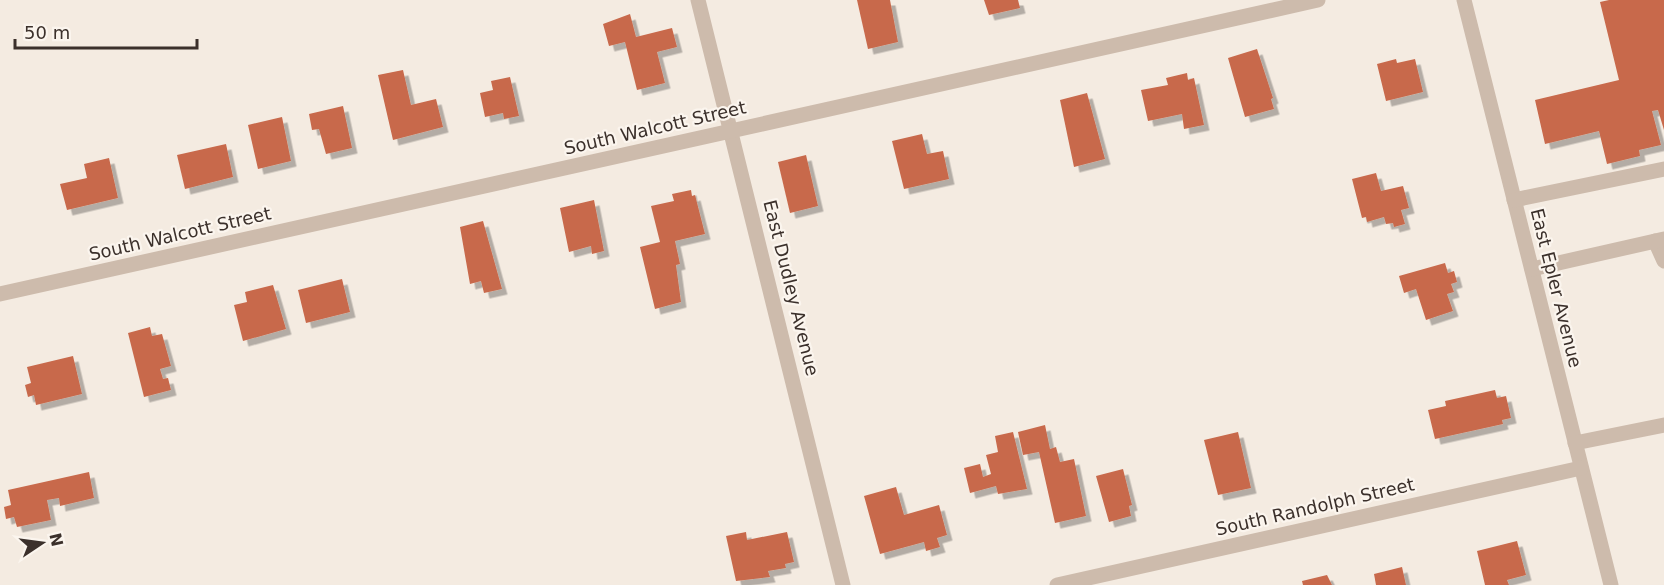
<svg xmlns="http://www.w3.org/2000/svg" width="1664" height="585" viewBox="0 0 1664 585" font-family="'DejaVu Sans',sans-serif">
<defs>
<filter id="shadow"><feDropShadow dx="5.5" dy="5.5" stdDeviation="0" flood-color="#0004"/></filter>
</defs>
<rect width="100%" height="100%" fill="#f4ebe1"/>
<g fill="#c8694b" filter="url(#shadow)">
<polygon points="857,0 890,0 898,42 868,49"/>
<polygon points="984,0 1018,0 1020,8 989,15"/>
<polygon points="1609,0 1664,0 1664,130 1658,110 1652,111 1661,145 1639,150 1640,156 1607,164 1599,131 1545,144 1535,100 1619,80 1600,2"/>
<polygon points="630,14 636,37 672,28 677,47 657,52 665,83 637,90 625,42 609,46 603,24"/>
<polygon points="1257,49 1273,98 1271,99 1274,109 1245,117 1228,58"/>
<polygon points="1396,59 1397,63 1415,59 1423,92 1386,101 1377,64"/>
<polygon points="403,70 411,105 436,99 443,127 393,140 378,75"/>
<polygon points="1187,73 1188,80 1194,78 1204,125 1184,129 1182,114 1148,121 1141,90 1168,85 1166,78"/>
<polygon points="510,77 519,116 504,119 503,113 485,117 480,93 493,90 491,81"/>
<polygon points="1087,93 1105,159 1074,167 1060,100"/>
<polygon points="343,106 352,148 326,154 319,129 312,130 309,114"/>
<polygon points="282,117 291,161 258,169 248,125"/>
<polygon points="922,134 927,154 943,151 949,179 904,189 892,141"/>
<polygon points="226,144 233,177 185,189 177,155"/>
<polygon points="806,155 818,206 790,213 778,162"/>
<polygon points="109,158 118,198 67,210 60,184 87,178 84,164"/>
<polygon points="1376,173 1381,191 1403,186 1409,208 1401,210 1405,224 1394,227 1393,223 1386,224 1384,217 1367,222 1366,217 1362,218 1352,179"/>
<polygon points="691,190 692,196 695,195 705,234 675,241 680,264 676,265 681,302 655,309 640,247 660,242 651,206 674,201 672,194"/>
<polygon points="594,200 604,251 592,254 591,246 569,252 560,208"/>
<polygon points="483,221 502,289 484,293 481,281 470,284 460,227"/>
<polygon points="1445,263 1448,273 1454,271 1457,282 1451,284 1454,292 1447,294 1453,311 1426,320 1416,289 1404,293 1399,276"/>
<polygon points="342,279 350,312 306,323 298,290"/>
<polygon points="273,285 286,329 243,341 234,305 247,302 245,292"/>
<polygon points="150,327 152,336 162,334 171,366 160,369 163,379 168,378 171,390 144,397 128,333"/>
<polygon points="73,356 82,394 36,405 34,395 28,397 25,385 31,383 27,367"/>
<polygon points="1495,390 1497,398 1506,396 1511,418 1502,420 1503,424 1435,439 1428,410 1446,406 1445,401"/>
<polygon points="1045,425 1050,449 1056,447 1060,462 1074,459 1086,516 1055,523 1039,452 1023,455 1018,432"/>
<polygon points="1013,432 1027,489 998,494 996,486 970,493 964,468 980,464 983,477 991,474 986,455 998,452 995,436"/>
<polygon points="1238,432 1251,488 1218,495 1204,440"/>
<polygon points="1123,469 1132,505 1129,506 1131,516 1109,522 1096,476"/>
<polygon points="89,472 94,498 60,506 59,498 47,500 51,520 17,527 14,517 6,519 4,507 11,505 8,490"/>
<polygon points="896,487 904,515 939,505 947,535 937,538 940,547 926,551 924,542 880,554 864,496"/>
<polygon points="746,532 747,540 787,532 794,562 785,564 786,568 768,571 770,577 736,581 726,536"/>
<polygon points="1517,541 1526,575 1507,580 1509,585 1485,585 1477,551"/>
<polygon points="1402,567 1406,585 1376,585 1374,574"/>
<polygon points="1327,575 1332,585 1303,585 1302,581"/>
</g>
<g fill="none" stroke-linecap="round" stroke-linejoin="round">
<g stroke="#cdbbac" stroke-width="15">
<polyline points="698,0 843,585"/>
<polyline points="1464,0 1611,585"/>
<polyline points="1514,200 1664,169"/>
<polyline points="1655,241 1664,261"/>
<polyline points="1532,269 1664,239"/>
<polyline points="0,294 1318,0"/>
<polyline points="1575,443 1664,425"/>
<polyline points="1057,585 1581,468"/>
</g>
</g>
<g text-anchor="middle" stroke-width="4.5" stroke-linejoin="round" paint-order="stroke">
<g font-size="18" fill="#3b302b" stroke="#fbf5ee">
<text transform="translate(655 128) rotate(-13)" y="6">South Walcott Street</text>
<text transform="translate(180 234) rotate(-13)" y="6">South Walcott Street</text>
<text transform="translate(791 288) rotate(76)" y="6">East Dudley Avenue</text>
<text transform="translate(1556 288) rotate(76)" y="6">East Epler Avenue</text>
<text transform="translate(1315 507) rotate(-13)" y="6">South Randolph Street</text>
</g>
</g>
<g transform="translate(42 543) rotate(77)" stroke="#fbf5ee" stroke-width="4.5" paint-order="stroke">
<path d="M0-4.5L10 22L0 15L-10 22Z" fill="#3b302b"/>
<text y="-9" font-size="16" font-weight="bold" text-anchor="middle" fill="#3b302b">N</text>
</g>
<path d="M15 39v9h182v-9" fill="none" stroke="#3b302b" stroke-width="3"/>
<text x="24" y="39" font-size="18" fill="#3b302b" stroke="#fbf5ee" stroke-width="4.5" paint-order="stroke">50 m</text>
</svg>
